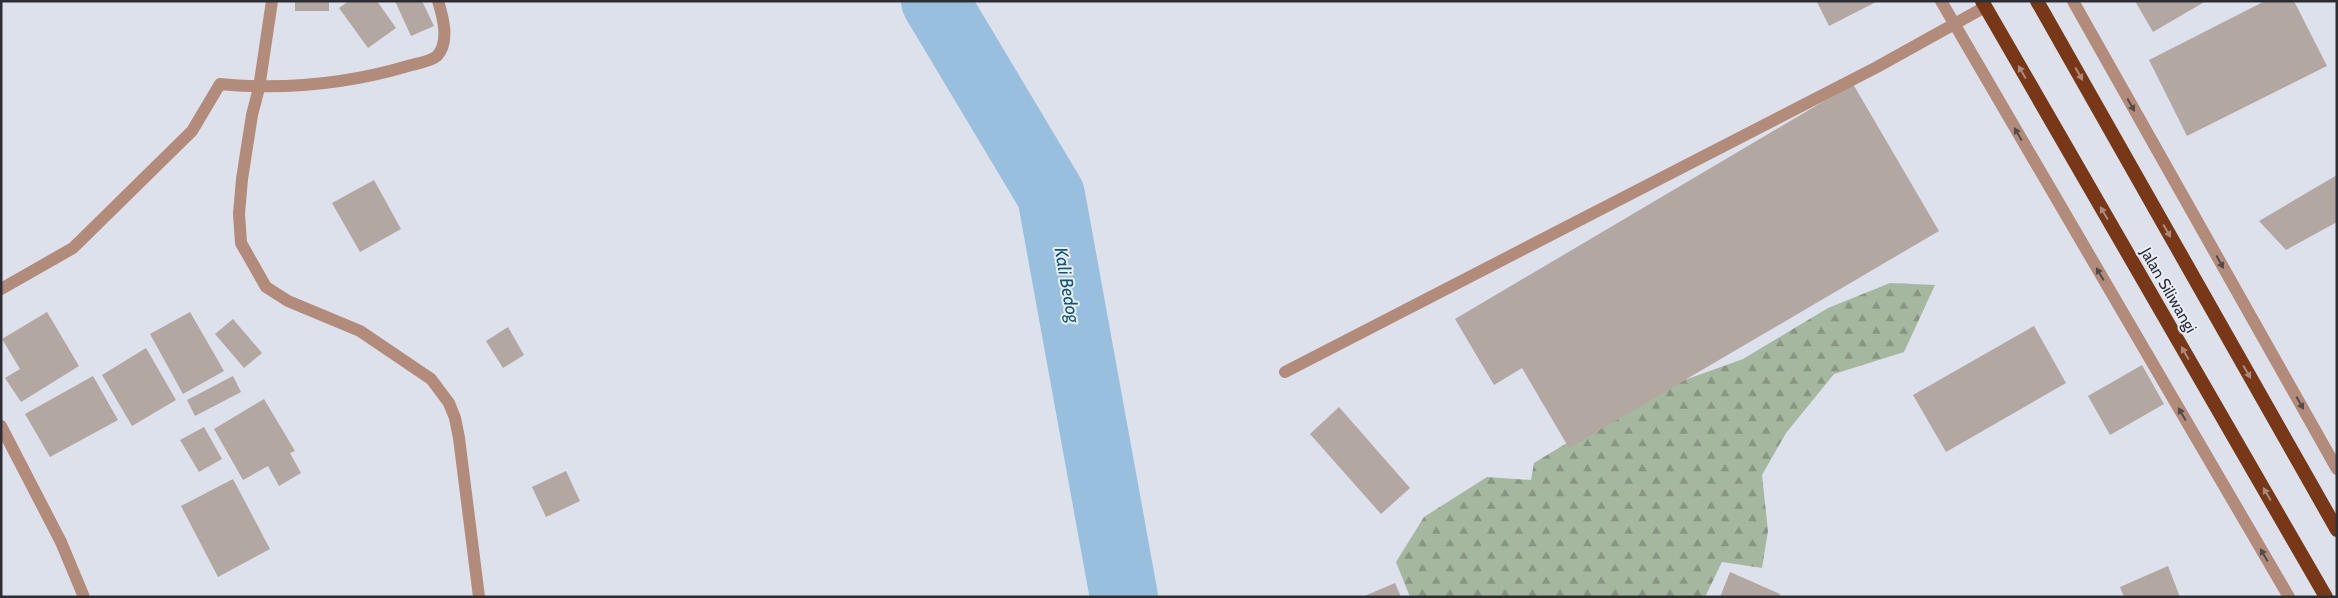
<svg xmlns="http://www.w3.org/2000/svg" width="2338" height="598" viewBox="0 0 2338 598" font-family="Cabin,sans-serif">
<defs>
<pattern id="forest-firs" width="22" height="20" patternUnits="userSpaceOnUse" patternTransform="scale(1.25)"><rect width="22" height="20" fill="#a6b79f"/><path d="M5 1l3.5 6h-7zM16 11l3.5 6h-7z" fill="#889582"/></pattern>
</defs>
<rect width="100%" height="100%" fill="#dce1ec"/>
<polygon fill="url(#forest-firs)" points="1890,283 1935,285 1904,352 1834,374 1786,433 1762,475 1768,531 1762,568 1722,562 1705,597 1410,597 1396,562 1424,517 1487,477 1531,480 1534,463 1651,392 1743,359 1828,308"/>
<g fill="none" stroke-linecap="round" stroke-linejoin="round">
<polyline stroke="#98c0de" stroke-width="68" points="935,1 1051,195 1124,597"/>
</g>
<g fill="#b3a7a1">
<rect x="295" y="1" width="34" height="10"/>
<polygon points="349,1 377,1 396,28 368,48 339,8"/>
<polygon points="395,1 422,1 434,26 411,36"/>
<polygon points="1819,1 1878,1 1829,26 1817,2"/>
<polygon points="2135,1 2206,1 2153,32"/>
<polygon points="2265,1 2294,1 2327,66 2187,136 2149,60"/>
<polygon points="1853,84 1939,231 1569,448 1522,368 1494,385 1455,319"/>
<polygon points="2337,175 2337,222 2286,250 2259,221"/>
<polygon points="374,180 401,229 360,252 332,203"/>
<polygon points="47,312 79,366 21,402 5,378 20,369 2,339"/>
<polygon points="190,312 224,371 183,394 150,334"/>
<polygon points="233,319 262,353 244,368 215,334"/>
<polygon points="2034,326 2066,383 1946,452 1913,395"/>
<polygon points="508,327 524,355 503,368 486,341"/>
<polygon points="146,348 176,400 132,426 102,375"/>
<polygon points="2142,365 2164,404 2110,435 2088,396"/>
<polygon points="93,376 118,420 50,457 25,414"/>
<polygon points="233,376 241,392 195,416 187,400"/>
<polygon points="264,399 295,451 290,453 301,473 279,486 268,466 243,480 214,429"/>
<polygon points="1339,407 1410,488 1381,514 1310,434"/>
<polygon points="204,427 222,459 199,472 180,440"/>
<polygon points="566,471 580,501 546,517 532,487"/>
<polygon points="233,479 270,549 218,577 181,506"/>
<polygon points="2168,566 2180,597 2124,597 2120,587"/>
<polygon points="1730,572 1780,594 1779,597 1720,597"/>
<polygon points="1395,583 1401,597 1362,597"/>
</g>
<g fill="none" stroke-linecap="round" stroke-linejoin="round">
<polyline stroke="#b28b7a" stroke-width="12" points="1285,372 1877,67 1985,7"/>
<g stroke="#b28b7a" stroke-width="12">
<polyline points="272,1 259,88 252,115 242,179 239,214 241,243 266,287 288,301 360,331 431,379 449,403 455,418 459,438 479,597"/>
<path d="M1,289l72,-41 119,-117 28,-47c63,6 127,0 188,-18 9,-3 22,-4 29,-10 13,-14 6,-39 1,-55"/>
<polyline points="1,426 61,542 84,597"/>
</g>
<g stroke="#b28b7a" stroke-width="12">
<polyline points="1941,1 2289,597"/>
<polyline points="2073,1 2337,469"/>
</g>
<g stroke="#783817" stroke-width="14">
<polyline points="1982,1 2326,597"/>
<polyline points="2037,1 2337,530"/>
</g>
</g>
<defs><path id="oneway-solid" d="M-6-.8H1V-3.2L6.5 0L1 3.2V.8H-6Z" transform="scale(1.25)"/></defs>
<g fill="#ab8a7d">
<use href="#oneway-solid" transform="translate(2022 72) rotate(-120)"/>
<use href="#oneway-solid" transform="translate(2079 74) rotate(60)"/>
<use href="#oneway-solid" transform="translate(2104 213) rotate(-120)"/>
<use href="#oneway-solid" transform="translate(2167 231) rotate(60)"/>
<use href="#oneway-solid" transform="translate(2185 353) rotate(-120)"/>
<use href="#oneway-solid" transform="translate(2247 372) rotate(60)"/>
<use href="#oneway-solid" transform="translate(2267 494) rotate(-120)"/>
</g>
<g fill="#554a48">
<use href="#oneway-solid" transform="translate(2131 105) rotate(61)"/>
<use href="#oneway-solid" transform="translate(2018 134) rotate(-120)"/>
<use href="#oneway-solid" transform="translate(2220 262) rotate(61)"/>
<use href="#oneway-solid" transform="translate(2100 274) rotate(-120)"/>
<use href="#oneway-solid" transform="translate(2300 403) rotate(61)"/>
<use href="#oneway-solid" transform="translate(2182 414) rotate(-120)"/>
<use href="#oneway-solid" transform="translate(2264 555) rotate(-120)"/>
</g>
<g text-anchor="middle" stroke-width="4" stroke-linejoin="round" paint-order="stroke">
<g font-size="16" fill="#2d2e33" stroke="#e9eef9">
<text transform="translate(2169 290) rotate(60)" y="6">Jalan Siliwangi</text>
</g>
<g font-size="18" font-style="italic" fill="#10537a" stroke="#e9eef9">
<text transform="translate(1067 285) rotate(80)" y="6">Kali Bedog</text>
</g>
</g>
<rect width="2338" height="598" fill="none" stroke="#2d2e33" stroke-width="5"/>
</svg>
